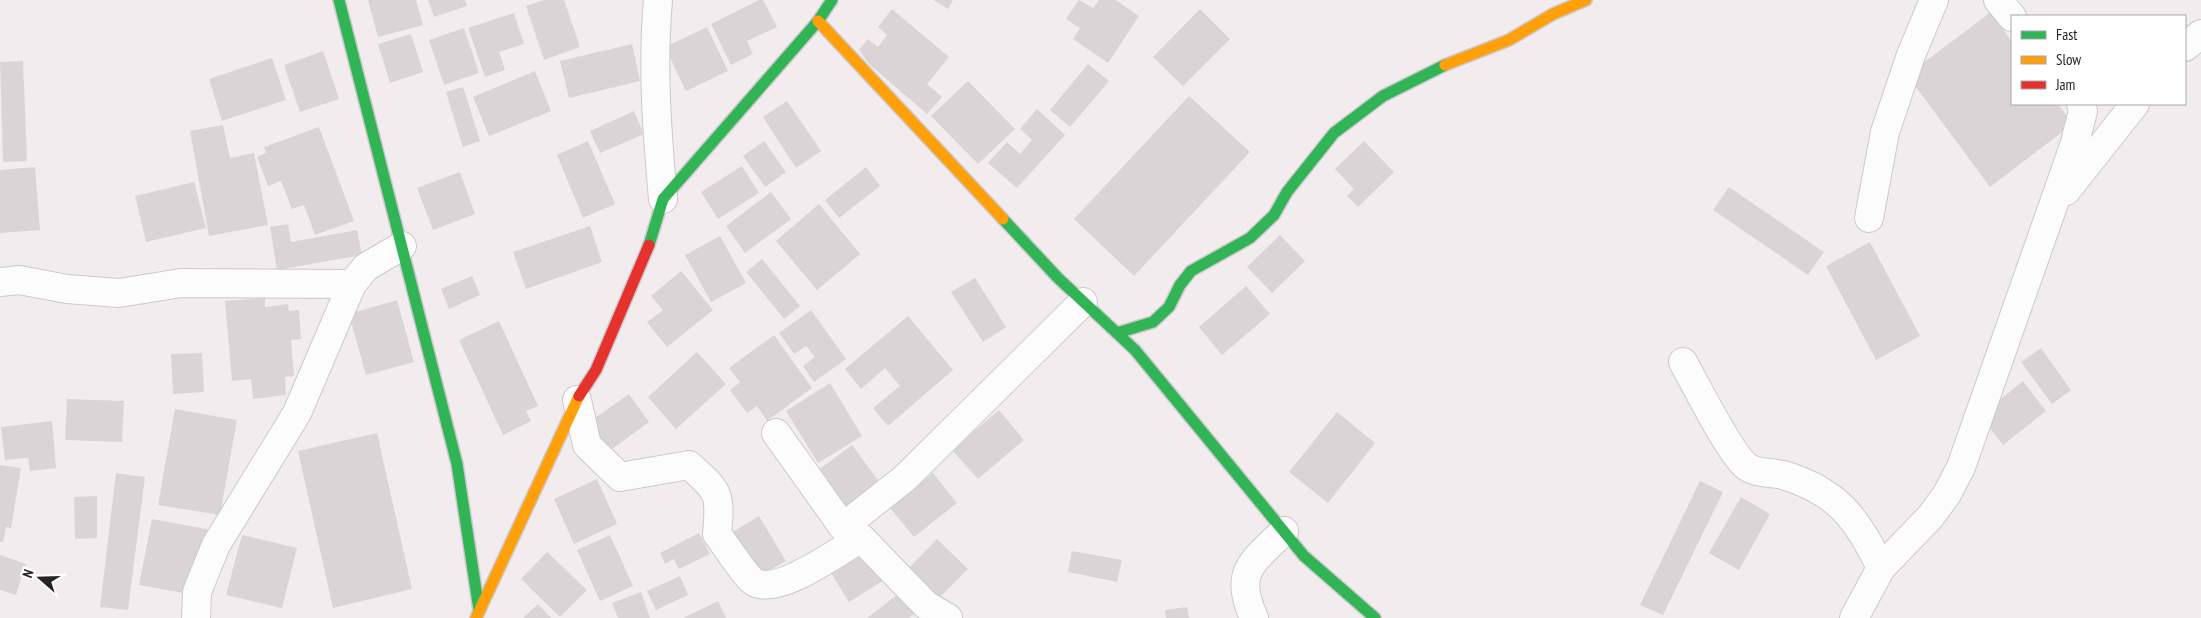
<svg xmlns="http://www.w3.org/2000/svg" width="2201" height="618" viewBox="0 0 2201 618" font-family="'PT Sans Narrow',sans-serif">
<rect width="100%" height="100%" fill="#f2ecef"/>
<g fill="#d9d5d7">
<polygon points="368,0 416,0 423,25 378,37"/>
<polygon points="428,0 465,0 467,6 434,17"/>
<polygon points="544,0 564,0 580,47 544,60 526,6"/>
<polygon points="759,0 763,0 777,27 747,41 753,54 731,65 711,24"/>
<polygon points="933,0 953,0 948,9"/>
<polygon points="1079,0 1093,8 1099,0 1116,0 1139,16 1108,63 1073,39 1080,28 1066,19"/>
<polygon points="892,9 949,57 927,84 942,97 927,114 869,64 859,50 868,39 878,47 887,35 878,27"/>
<polygon points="1200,9 1230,39 1183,86 1153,57"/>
<polygon points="1991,12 2012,42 2012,104 2058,104 2073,124 1990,187 1907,75"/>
<polygon points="514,13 524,44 499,52 505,70 485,77 468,28"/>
<polygon points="707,27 728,71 686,91 665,47"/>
<polygon points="464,28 479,73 444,85 429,40"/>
<polygon points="411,34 423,72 390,83 378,44"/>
<polygon points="632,44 640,81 569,98 560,61"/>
<polygon points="323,51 339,99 300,112 284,65"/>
<polygon points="272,58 286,100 222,121 209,79"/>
<polygon points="23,61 27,161 3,162 0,62"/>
<polygon points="1088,64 1109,81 1070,127 1050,110"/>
<polygon points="535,71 551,111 489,136 473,97"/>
<polygon points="968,81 1015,129 978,164 931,116"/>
<polygon points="463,87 480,141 463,147 446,92"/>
<polygon points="1189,96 1250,152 1134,276 1074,219"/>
<polygon points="787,101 821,151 796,168 763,117"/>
<polygon points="1037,109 1065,135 1017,188 988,163 1007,142 1020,154 1032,140 1020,129"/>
<polygon points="634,111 644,134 600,153 590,131"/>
<polygon points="223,125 230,158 254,153 268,225 209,236 190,131"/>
<polygon points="319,127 354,221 315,235 304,205 292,209 281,181 268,186 257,157 266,153 264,147"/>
<polygon points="588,141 615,204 583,218 557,155"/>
<polygon points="764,141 786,172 765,187 743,156"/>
<polygon points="1364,141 1394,172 1358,207 1347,196 1354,189 1335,169"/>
<polygon points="742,166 759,193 718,219 701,192"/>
<polygon points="35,167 40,230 0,233 0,170"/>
<polygon points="866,167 880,186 839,218 825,200"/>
<polygon points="460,172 475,214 433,230 417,188"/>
<polygon points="194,182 206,228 146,242 135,196"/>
<polygon points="1729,187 1824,252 1808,275 1713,210"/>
<polygon points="771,192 791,219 745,253 726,226"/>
<polygon points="819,204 860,254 817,290 776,241"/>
<polygon points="288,224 291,242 357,230 362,255 277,270 270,227"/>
<polygon points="590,226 602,262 526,289 513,252"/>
<polygon points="1280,235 1305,261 1272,293 1247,267"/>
<polygon points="720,236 746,283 711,302 685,255"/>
<polygon points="1870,242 1920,336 1876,360 1826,266"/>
<polygon points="762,259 800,306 784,319 746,272"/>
<polygon points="681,271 713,310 667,347 647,322 663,310 651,296"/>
<polygon points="472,276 480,295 449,309 441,289"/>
<polygon points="975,278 1006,327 983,342 951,292"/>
<polygon points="1246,286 1270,314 1222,355 1199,327"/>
<polygon points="265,298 265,307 288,304 289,311 299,310 301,339 291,340 294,376 285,377 286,395 253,399 251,379 232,381 225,301"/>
<polygon points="397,300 414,362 366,375 349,314"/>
<polygon points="811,310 846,359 814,382 803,366 815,357 806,346 794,354 779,333"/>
<polygon points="908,316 953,370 888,426 873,408 900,386 885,368 861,389 845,369"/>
<polygon points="499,321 538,406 526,411 531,421 503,435 459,340"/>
<polygon points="774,335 812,388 767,421 757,406 747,413 730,390 740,382 729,368"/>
<polygon points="2041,348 2071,390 2052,404 2021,362"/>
<polygon points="697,352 726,384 676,429 648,397"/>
<polygon points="202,353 204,392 173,394 171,354"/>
<polygon points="2023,381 2046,411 2003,445 1980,416"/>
<polygon points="830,383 862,436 818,463 786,411"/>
<polygon points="629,394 649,422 608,452 588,423"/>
<polygon points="67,399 124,401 122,442 65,440"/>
<polygon points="175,409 237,420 220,515 158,505"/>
<polygon points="999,410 1024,440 978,479 952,450"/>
<polygon points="1337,412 1375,443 1328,503 1289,472"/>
<polygon points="52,421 56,468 30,471 28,458 5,460 1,427"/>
<polygon points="377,433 412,589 333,608 298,451"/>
<polygon points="852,445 883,487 847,513 817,471"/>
<polygon points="0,465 21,468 11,528 6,527 3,542 0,542"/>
<polygon points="116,473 145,477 128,610 100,607"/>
<polygon points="933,473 957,503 914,537 890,508"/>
<polygon points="597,479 617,524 574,544 554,499"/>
<polygon points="1700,481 1723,492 1663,615 1640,605"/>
<polygon points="97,496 97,538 75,539 74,497"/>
<polygon points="1741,497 1770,514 1739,570 1709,553"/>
<polygon points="759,516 786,561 759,576 733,532"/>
<polygon points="152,519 217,531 192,579 186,578 183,593 139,585"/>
<polygon points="699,533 710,554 679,569 674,559 665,564 660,553"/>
<polygon points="242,535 297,548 282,608 226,595"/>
<polygon points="610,535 633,586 600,601 577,550"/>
<polygon points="937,539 968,569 938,599 908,569"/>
<polygon points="868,545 889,577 849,602 829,570"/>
<polygon points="1072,551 1122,560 1117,582 1068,572"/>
<polygon points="547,552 587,590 560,617 521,579"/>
<polygon points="0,555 26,564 16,595 0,590"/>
<polygon points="680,576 688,595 656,610 647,591"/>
<polygon points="905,589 921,609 909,618 867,618"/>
<polygon points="641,592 650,618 618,618 612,603"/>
<polygon points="718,601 726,618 683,618"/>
<polygon points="538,604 551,618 523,618"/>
<polygon points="1187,607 1189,618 1166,618 1165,610"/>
</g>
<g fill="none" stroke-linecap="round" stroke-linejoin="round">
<defs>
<g id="street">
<path d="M658,0c-6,67 -1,132 5,199"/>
<polyline points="1998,0 2012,17"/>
<polyline points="2185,47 2201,34"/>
<polyline points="2066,191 2135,104"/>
<polyline points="1869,218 1885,132 1911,55 1934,0"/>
<polyline points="0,282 19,280 67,289 119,293 181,283 352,284"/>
<path d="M1683,362c13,23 46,90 63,104 10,8 25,6 37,9 54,16 75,44 98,93"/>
<path d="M577,400l10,45 33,32 69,-12c30,27 32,28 28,69 7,9 29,43 37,48 24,14 85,-31 107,-44"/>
<polyline points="776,433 843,527 861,538 926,605 948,618"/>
<polyline points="843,527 905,478 1083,302"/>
<polyline points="196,618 197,592 216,545 297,413 352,284 366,267 402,246"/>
<path d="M1254,618c-21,-47 -2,-55 30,-87"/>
<polyline points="1854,618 1881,568 1931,516 1947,494 1961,467 2074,146 2083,111 2081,104"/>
</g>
<g id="fast">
<polyline points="339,0 457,464 479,610"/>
<polyline points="1003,219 1058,278 1135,350 1304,556 1375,618"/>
<polyline points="649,245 663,199 818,21 832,0"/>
<polyline points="1117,333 1153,322 1169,307 1180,285 1191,271 1250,238 1274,215 1287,192 1334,133 1383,96 1445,65"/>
</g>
<g id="slow">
<polyline points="818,21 1003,219"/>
<polyline points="1445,65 1509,40 1553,14 1586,0"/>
<polyline points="476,618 579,396"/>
</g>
<polyline id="jam" points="579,396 596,370 649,245"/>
</defs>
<use href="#street" stroke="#cdc8ca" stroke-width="30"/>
<use href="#fast" stroke="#cdc8ca" stroke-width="14"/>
<use href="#slow" stroke="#cdc8ca" stroke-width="14"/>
<use href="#jam" stroke="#cdc8ca" stroke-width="14"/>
<use href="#street" stroke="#fdfcfd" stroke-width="28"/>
<use href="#fast" stroke="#30b455" stroke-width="11"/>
<use href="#slow" stroke="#ff9f0a" stroke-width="11"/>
<use href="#jam" stroke="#e5322d" stroke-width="11"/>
</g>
<rect x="2011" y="15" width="175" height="90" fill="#ffffff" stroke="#a8a7a8"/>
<rect x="2021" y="31" width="25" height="8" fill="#30b455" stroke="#a8a7a8"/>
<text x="2056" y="40" font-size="15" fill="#262325">Fast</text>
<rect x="2021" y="56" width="25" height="8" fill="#ff9f0a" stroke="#a8a7a8"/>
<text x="2056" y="65" font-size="15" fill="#262325">Slow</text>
<rect x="2021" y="81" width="25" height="8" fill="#e5322d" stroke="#a8a7a8"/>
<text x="2056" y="90" font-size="15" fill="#262325">Jam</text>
<g transform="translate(40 578) rotate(290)" stroke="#ffffff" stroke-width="4" paint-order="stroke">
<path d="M0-4L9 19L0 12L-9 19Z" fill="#262325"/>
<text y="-8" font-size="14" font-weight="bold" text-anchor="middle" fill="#262325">N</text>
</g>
</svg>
